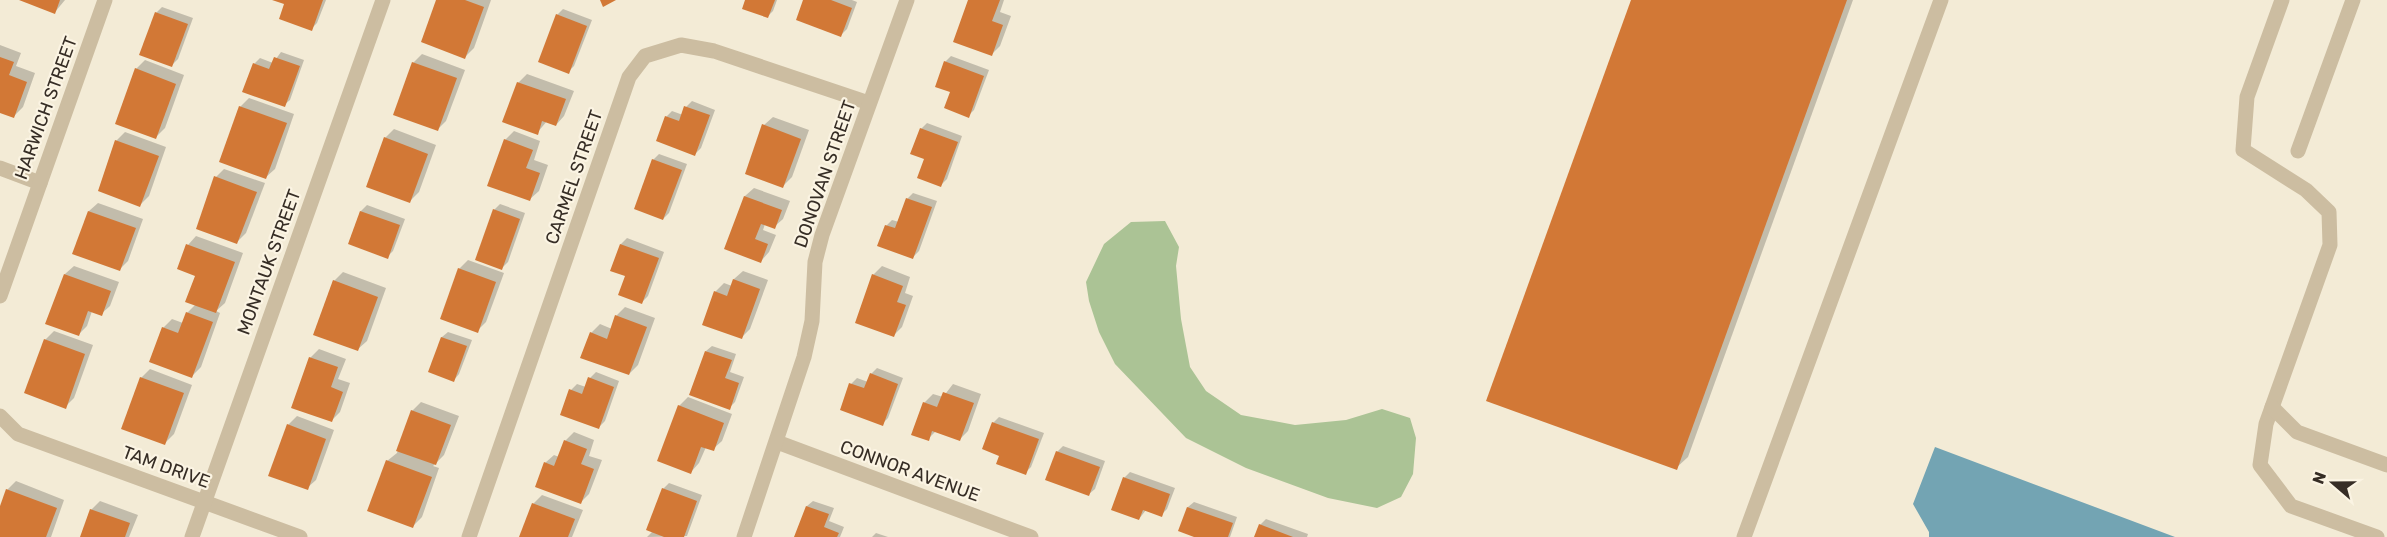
<svg xmlns="http://www.w3.org/2000/svg" width="2387" height="537" viewBox="0 0 2387 537" font-family="Rubik,sans-serif">
<rect width="100%" height="100%" fill="#f3ebd6"/>
<polygon fill="#abc395" points="1165,221 1179,247 1176,266 1181,319 1190,367 1206,391 1241,415 1295,425 1346,420 1382,409 1410,418 1416,438 1413,474 1401,497 1377,508 1328,498 1246,468 1186,438 1115,364 1099,332 1089,301 1086,282 1104,244 1131,222"/>
<polygon fill="#73a4b3" points="1935,447 2175,537 1929,537 1929,532 1913,504"/>
<g fill="#0003">
<polygon points="22,0 65,0 55,12"/>
<polygon points="277,0 326,0 317,23 311,29 286,4"/>
<polygon points="438,0 491,0 474,48 465,57"/>
<polygon points="747,0 777,0 773,11 767,17"/>
<polygon points="805,0 852,0 857,2 847,29 841,35"/>
<polygon points="969,0 1004,0 1000,12 1011,16 1000,46 992,54"/>
<polygon points="1633,0 1853,0 1688,457 1676,468"/>
<polygon points="162,7 193,18 178,59 172,65 156,13"/>
<polygon points="563,9 592,20 574,66 568,72 557,15"/>
<polygon points="0,45 21,53 16,66 35,73 23,107 14,116 0,111"/>
<polygon points="281,52 304,60 290,100 284,105 254,64 260,58 273,63"/>
<polygon points="422,54 465,70 446,121 437,130 413,63"/>
<polygon points="951,56 989,70 974,110 968,116 952,91 945,62"/>
<polygon points="145,60 184,75 165,128 156,137 136,69"/>
<polygon points="527,74 574,91 564,116 556,125 547,121 537,133 518,83"/>
<polygon points="249,98 294,114 275,169 266,177 240,107"/>
<polygon points="692,101 715,110 701,148 695,154 666,117 672,111 683,115 686,107"/>
<polygon points="773,117 809,130 792,177 783,186 764,125"/>
<polygon points="927,123 962,136 947,179 941,185 925,158 921,129"/>
<polygon points="394,129 436,145 419,192 410,201 385,138"/>
<polygon points="514,131 540,141 534,160 548,165 539,191 530,199 505,140"/>
<polygon points="125,132 166,147 149,196 140,205 116,141"/>
<polygon points="659,154 687,164 669,213 663,219 653,160"/>
<polygon points="224,169 265,183 246,233 237,242 216,177"/>
<polygon points="754,188 790,201 783,219 774,227 765,224 763,230 776,235 769,252 761,261 726,248 745,196"/>
<polygon points="913,193 937,201 919,251 913,257 886,226 892,220 899,222 907,199"/>
<polygon points="98,203 143,219 128,261 120,269 74,253 89,211"/>
<polygon points="500,204 525,213 508,262 502,268 494,210"/>
<polygon points="367,205 405,219 393,251 387,257 349,243 361,211"/>
<polygon points="196,236 243,253 225,303 216,311 220,313 201,367 192,376 163,328 172,319 183,323 187,313 196,304 197,275 188,245"/>
<polygon points="627,238 664,252 648,296 642,302 627,275 612,270 621,244"/>
<polygon points="468,260 504,273 486,322 477,331 459,269"/>
<polygon points="74,266 119,282 110,306 101,314 92,311 87,326 78,335 65,274"/>
<polygon points="882,266 910,277 905,293 913,296 902,327 894,335 873,275"/>
<polygon points="743,271 768,280 750,329 741,338 715,292 724,283 732,286 734,279"/>
<polygon points="343,272 386,288 367,341 358,349 334,281"/>
<polygon points="625,307 655,318 638,365 629,374 591,333 600,324 612,329 616,316"/>
<polygon points="54,331 93,345 74,398 65,407 45,340"/>
<polygon points="448,332 472,340 459,374 454,380 430,371 442,337"/>
<polygon points="712,346 736,354 730,372 744,377 735,402 729,408 706,351"/>
<polygon points="319,349 346,359 338,379 350,383 340,412 331,421 310,358"/>
<polygon points="877,368 903,378 888,418 882,424 851,384 857,378 868,382 871,374"/>
<polygon points="150,369 192,385 174,434 165,443 141,378"/>
<polygon points="596,372 619,381 605,421 599,427 571,390 577,384 586,387 590,378"/>
<polygon points="953,384 981,394 968,431 959,440 936,431 928,439 924,403 933,394 943,397"/>
<polygon points="688,397 732,414 722,441 713,449 706,447 699,463 691,472 679,406"/>
<polygon points="421,402 459,416 444,455 433,466 439,468 422,517 413,526 387,461 397,453 412,411"/>
<polygon points="297,416 334,430 316,480 307,488 288,425"/>
<polygon points="999,417 1044,433 1031,467 1025,473 1001,455 993,423"/>
<polygon points="574,432 594,440 589,456 602,460 589,494 581,502 545,463 554,455 559,457 565,441"/>
<polygon points="1063,446 1105,461 1095,489 1089,494 1057,452"/>
<polygon points="1130,472 1175,488 1167,509 1161,515 1146,510 1139,519 1124,478"/>
<polygon points="16,481 64,500 51,537 0,537 0,510 7,490"/>
<polygon points="669,483 702,495 687,536 647,537 653,531 663,489"/>
<polygon points="542,495 583,510 572,537 521,537 533,504"/>
<polygon points="100,501 138,515 129,537 81,537 91,510"/>
<polygon points="813,501 834,508 829,521 844,527 840,537 796,537 807,506"/>
<polygon points="1194,502 1237,517 1230,537 1199,537 1180,530 1188,507"/>
<polygon points="1266,519 1308,534 1307,537 1256,537 1260,525"/>
<polygon points="876,533 888,537 872,537"/>
</g>
<g fill="#d27836">
<polygon points="19,0 60,0 55,14"/>
<polygon points="272,0 323,0 312,31 279,19 284,4"/>
<polygon points="436,0 465,0 484,7 465,59 421,42"/>
<polygon points="600,0 616,0 603,7"/>
<polygon points="745,0 775,0 768,18 742,9"/>
<polygon points="803,0 831,0 852,8 841,37 796,20"/>
<polygon points="968,0 1000,0 992,21 1003,25 992,56 953,42"/>
<polygon points="1631,0 1847,0 1677,470 1486,401"/>
<polygon points="155,12 188,24 172,67 139,55"/>
<polygon points="556,14 587,26 569,74 538,62"/>
<polygon points="0,57 14,62 9,75 27,82 14,118 0,113"/>
<polygon points="274,57 300,66 285,107 242,92 253,63 269,69"/>
<polygon points="944,61 984,76 969,118 944,108 950,92 935,87"/>
<polygon points="412,62 457,78 438,131 393,115"/>
<polygon points="135,68 176,84 156,139 115,124"/>
<polygon points="517,82 566,99 556,126 542,121 538,135 502,122"/>
<polygon points="239,106 287,123 266,179 219,162"/>
<polygon points="684,106 710,115 695,156 656,141 665,116 679,121"/>
<polygon points="762,124 801,139 783,188 745,174"/>
<polygon points="920,128 958,142 941,187 917,178 924,159 910,154"/>
<polygon points="384,137 428,154 410,203 366,187"/>
<polygon points="504,139 533,150 526,168 540,173 530,201 487,186"/>
<polygon points="115,140 159,156 140,207 98,191"/>
<polygon points="652,159 682,170 663,220 634,209"/>
<polygon points="214,176 257,192 237,244 196,229"/>
<polygon points="744,196 782,210 775,229 761,224 755,239 768,244 761,263 724,249"/>
<polygon points="906,198 932,207 913,259 877,246 885,225 895,228"/>
<polygon points="493,209 520,219 502,270 475,260"/>
<polygon points="88,211 136,228 120,271 72,254"/>
<polygon points="360,211 400,225 388,259 348,244"/>
<polygon points="186,244 235,262 216,313 185,302 195,276 177,269"/>
<polygon points="620,244 659,258 642,304 618,295 625,276 610,271"/>
<polygon points="458,268 496,282 478,333 440,319"/>
<polygon points="64,274 111,291 102,316 88,311 79,336 45,324"/>
<polygon points="872,274 903,286 897,302 906,305 894,337 855,323"/>
<polygon points="733,279 760,289 742,339 702,325 714,291 727,296"/>
<polygon points="333,280 378,297 358,351 313,335"/>
<polygon points="186,312 213,322 192,378 149,362 162,327 178,333"/>
<polygon points="615,315 647,327 629,375 580,358 590,332 607,339"/>
<polygon points="441,337 467,346 454,382 428,372"/>
<polygon points="44,339 85,354 66,409 24,393"/>
<polygon points="705,351 732,360 725,378 739,383 730,410 689,395"/>
<polygon points="309,357 338,367 331,387 343,392 332,422 291,408"/>
<polygon points="870,373 898,384 883,426 840,410 849,383 864,388"/>
<polygon points="140,377 184,393 165,445 121,429"/>
<polygon points="588,377 614,387 599,429 560,415 569,389 582,394"/>
<polygon points="943,392 974,403 960,441 932,431 929,441 911,435 923,402 937,407"/>
<polygon points="678,405 724,423 714,451 701,447 691,474 657,461"/>
<polygon points="411,410 451,425 436,465 396,451"/>
<polygon points="992,422 1039,439 1026,475 996,464 999,456 982,449"/>
<polygon points="287,424 326,439 308,490 268,476"/>
<polygon points="564,440 587,449 581,464 594,469 581,504 535,487 544,462 554,466"/>
<polygon points="1056,451 1100,467 1089,496 1045,480"/>
<polygon points="386,460 432,477 413,528 367,511"/>
<polygon points="1123,477 1170,494 1162,517 1143,510 1139,520 1111,510"/>
<polygon points="662,488 697,501 684,537 664,537 646,530"/>
<polygon points="6,489 57,508 46,537 0,537 0,506"/>
<polygon points="532,503 575,519 568,537 519,537"/>
<polygon points="806,506 829,514 824,527 839,533 837,537 794,537"/>
<polygon points="1187,507 1233,523 1228,537 1194,537 1178,531"/>
<polygon points="90,509 130,523 125,537 80,537"/>
<polygon points="1259,524 1293,537 1254,537"/>
</g>
<g fill="none" stroke-linecap="round" stroke-linejoin="round">
<g stroke="#ccbda1" stroke-width="15">
<polyline points="2282,0 2247,97 2243,150 2306,190 2329,212 2330,245 2266,424 2260,465 2291,506 2377,537"/>
<polyline points="2298,151 2353,0"/>
<polyline points="0,168 40,183"/>
<polyline points="0,296 105,0"/>
<polyline points="2272,407 2297,432 2387,465"/>
<polyline points="0,416 18,434 300,537"/>
<polyline points="777,442 1031,537"/>
<polyline points="192,537 383,0"/>
<polyline points="469,537 629,77 645,56 681,45 714,51 869,103"/>
<polyline points="744,537 804,357 812,321 815,262 822,235 907,0"/>
<polyline points="1744,537 1941,0"/>
</g>
</g>
<g text-anchor="middle" stroke-width="4.5" stroke-linejoin="round" paint-order="stroke">
<g font-size="18" fill="#362d25" stroke="#fbf4e3">
<text transform="translate(46 108) rotate(-70)" y="6">HARWICH STREET</text>
<text transform="translate(825 174) rotate(-71)" y="6">DONOVAN STREET</text>
<text transform="translate(574 177) rotate(-71)" y="6">CARMEL STREET</text>
<text transform="translate(269 262) rotate(-70)" y="6">MONTAUK STREET</text>
<text transform="translate(166 467) rotate(20)" y="6">TAM DRIVE</text>
<text transform="translate(910 471) rotate(20)" y="6">CONNOR AVENUE</text>
</g>
</g>
<g transform="translate(2333 483) rotate(290)" stroke="#fbf4e3" stroke-width="4.5" paint-order="stroke">
<path d="M0-4.5L10 22L0 15L-10 22Z" fill="#362d25"/>
<text y="-9" font-size="16" font-weight="bold" text-anchor="middle" fill="#362d25">N</text>
</g>
</svg>
